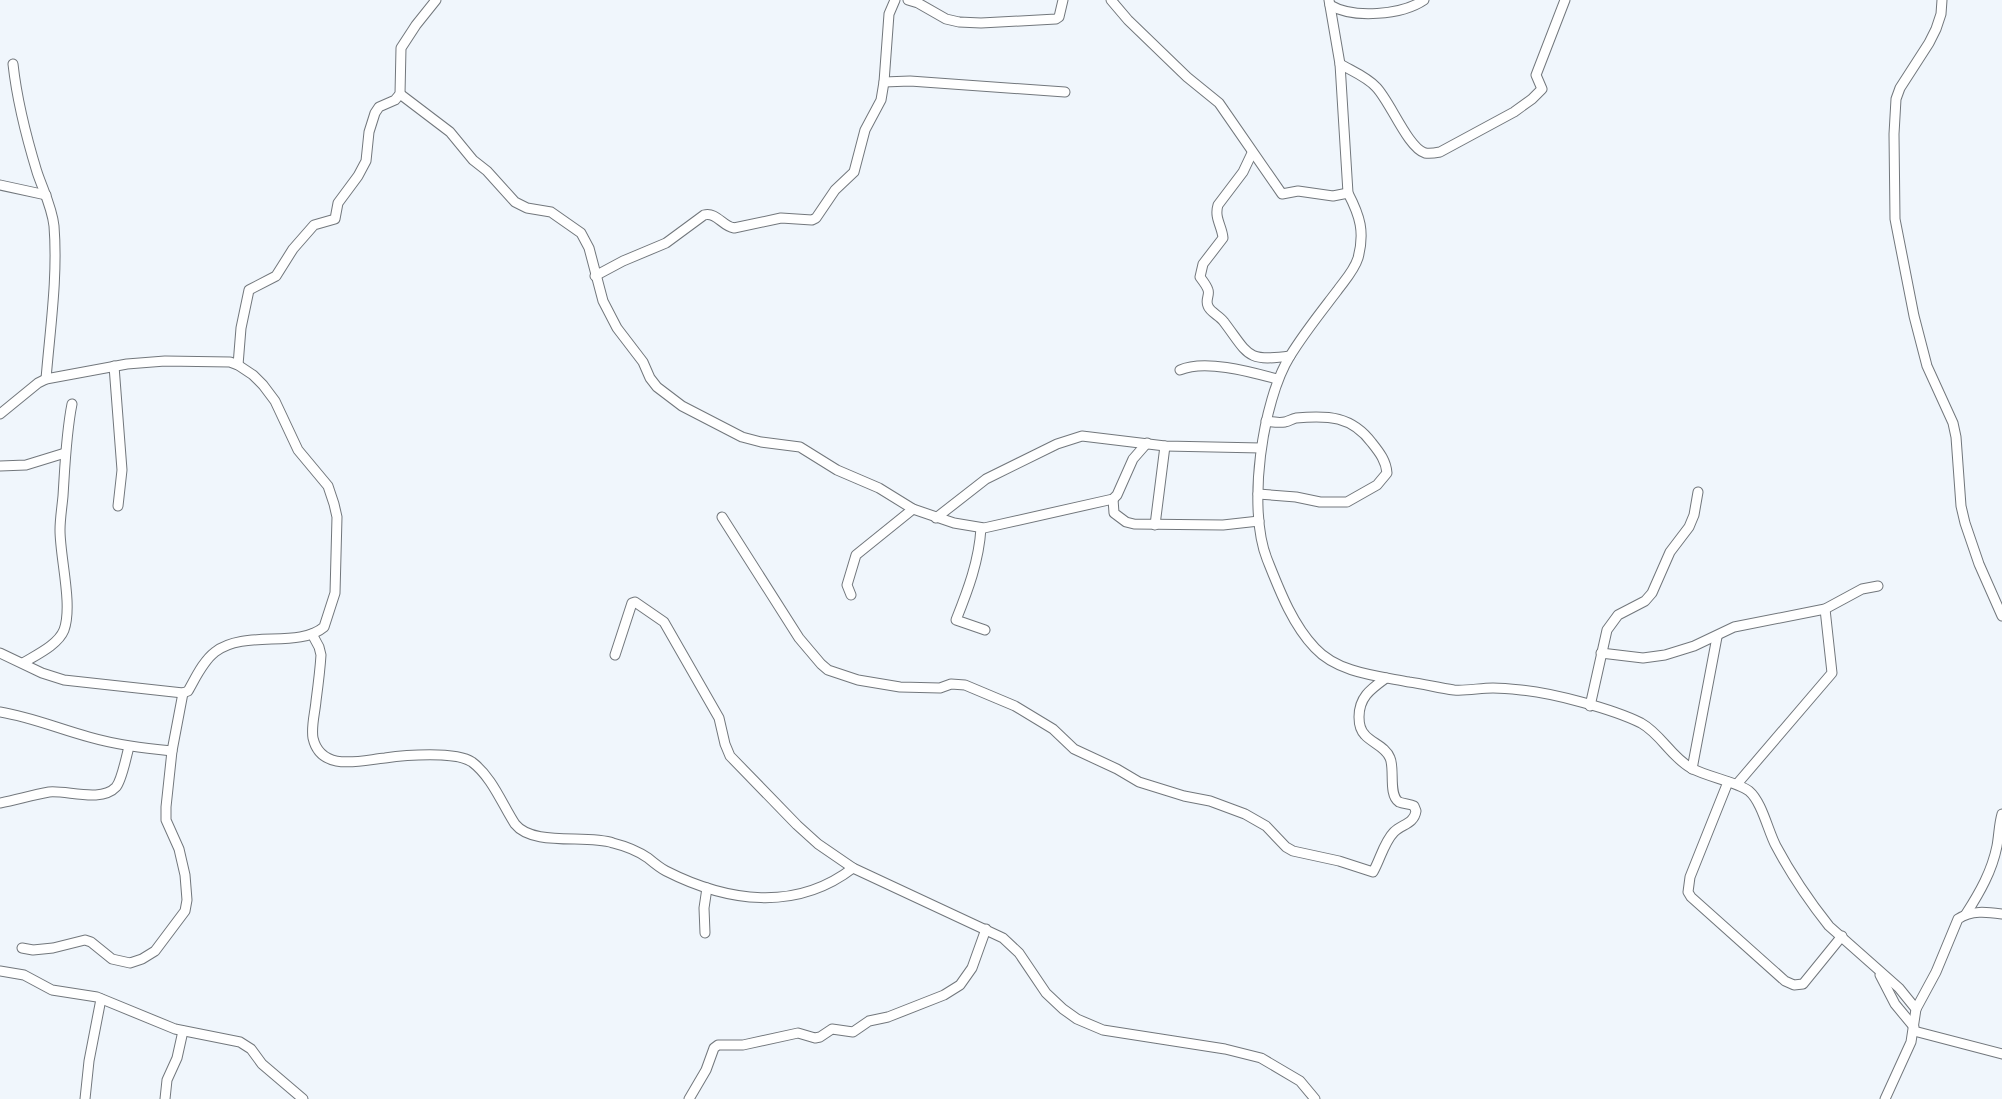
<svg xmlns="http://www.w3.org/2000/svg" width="2002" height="1099" viewBox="0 0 2002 1099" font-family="'Alegreya Sans',sans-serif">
<rect width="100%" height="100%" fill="#f0f6fc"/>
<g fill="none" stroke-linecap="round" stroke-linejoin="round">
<defs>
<g id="street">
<polyline points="908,0 918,3 946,19 959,22 981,23 1056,19 1059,17 1063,0"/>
<polyline points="1111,0 1128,20 1187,77 1219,103 1282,194 1298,191 1333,196 1348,193"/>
<path d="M1329,0l11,64 8,129c12,23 17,39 10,65 -4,13 -14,23 -21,33 -16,21 -33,42 -47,65 -28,45 -43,153 -23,203 12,30 25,65 48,89 23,25 63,28 94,34 15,2 30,6 45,8 13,1 26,-2 39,-2 10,0 19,1 28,2 32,3 92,19 120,33 20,11 30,34 50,45 16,9 47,14 58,23 13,11 19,40 27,55 15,28 34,56 53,80l70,62 17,21 -5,33 -26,57"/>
<polyline points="1942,0 1941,14 1936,29 1929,43 1900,88 1896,99 1894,134 1895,219 1914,316 1927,366 1953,423 1956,437 1961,506 1965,523 1979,564 2002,616"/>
<path d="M1330,5c23,14 72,10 94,-5"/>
<path d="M13,64c4,37 13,72 24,108 6,18 15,35 17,54 4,51 -4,103 -8,153"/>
<path d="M1340,64c12,7 27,13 36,23 14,14 32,61 49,66 5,1 10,0 15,-1l74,-40 18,-13 10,-10 -6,-14 29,-75"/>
<polyline points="884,82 910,81 1065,92"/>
<polyline points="400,94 450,132 473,160 487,171 515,202 527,208 551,212 581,233 589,248 603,301 617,328 643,362 650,378 657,387 682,406 742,437 761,442 800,447 837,470 879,488 913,509 954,523 984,528 1113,499 1117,495 1133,459 1147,443"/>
<path d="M1252,153l-9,19 -25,33c-4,13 4,21 5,33l-20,26 -3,13c3,4 7,9 8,13 2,5 -3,10 0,16 2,6 12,10 16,16 25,33 22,40 66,34"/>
<polyline points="0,185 46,195"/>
<path d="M595,276l28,-15 43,-18 38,-28c13,-3 18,11 30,13l47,-10 31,2 4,-2 19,-28 19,-18 11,-42 16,-30 3,-18 5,-68 6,-14"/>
<polyline points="238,365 241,328 249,290 276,276 293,249 314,225 335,219 338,203 358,176 366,161 369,132 375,113 379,107 395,100 400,94 401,48 416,25 436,0"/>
<polyline points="114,366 122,470 118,506"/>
<path d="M1180,370c25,-11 71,2 97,9"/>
<path d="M0,414l38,-31 8,-4 81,-15 38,-3 65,1 8,3 15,10 10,10 12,16 23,49 30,36 6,18 3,13 -2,76 -11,34c-26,22 -79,2 -109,25 -12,9 -20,27 -27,39l-5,2 -119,-13 -22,-7 -42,-20"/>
<polyline points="0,466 26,465 65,453"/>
<path d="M1258,494l38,3 24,5h27l30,-17 10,-12c-1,-12 -7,-20 -15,-30 -20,-27 -44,-28 -76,-25 -4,1 -7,3 -11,4 -6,1 -13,0 -19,-1"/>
<polyline points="1113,499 1114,513 1126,522 1134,524 1223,525 1259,521"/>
<path d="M722,517l77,121 22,26 7,6 30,10 42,7 40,1 11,-4 14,1 50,21 38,23 21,20 43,20 22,13 45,14 26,5 35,13 21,12 20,21 7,4 46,10 34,11c7,-12 11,-30 21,-40 8,-8 20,-8 22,-21l-2,-5c-4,-2 -10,-2 -15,-4 -11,-7 -4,-33 -9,-44 -4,-11 -18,-15 -25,-23 -5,-5 -6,-12 -6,-18 0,-20 12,-28 27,-39"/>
<polyline points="936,518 986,479 1057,444 1082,436 1165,446 1261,448"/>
<polyline points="1155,525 1165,446"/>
<path d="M981,528c-2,33 -13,62 -25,92l29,10"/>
<polyline points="851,595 847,585 856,555 913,509"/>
<path d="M312,634l7,13 2,8c-1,16 -3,31 -5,46 -1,12 -5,25 -3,37 8,35 49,22 72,20 20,-3 71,-7 87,4 20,15 30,42 43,62 18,23 72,10 98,19 12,3 25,8 35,15 6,5 12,10 18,13 61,31 130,41 187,-3"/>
<polyline points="1601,653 1643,658 1665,655 1694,646 1734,627 1825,609 1862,589 1878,586"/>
<polyline points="615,655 632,603 635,602 664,622 719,718 725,744 730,756 797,825 818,844 853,868 1003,938 1019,953 1046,993 1063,1009 1077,1019 1103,1030 1225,1049 1261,1058 1300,1081 1315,1099"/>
<path d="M23,663c13,-8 35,-18 41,-33 9,-25 -4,-72 -4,-100 0,-11 2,-23 3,-34 2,-31 3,-62 9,-92"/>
<polyline points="1590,706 1607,630 1618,615 1645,601 1652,593 1670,552 1689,527 1694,515 1698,492"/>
<path d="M0,712c31,5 59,17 89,25 28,8 54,11 83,14"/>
<polyline points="1692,769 1717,637"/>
<polyline points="1728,782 1690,877 1688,892 1691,897 1785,981 1794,985 1803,984 1842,936"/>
<polyline points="1737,784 1832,673 1825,609"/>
<path d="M0,803c16,-3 32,-8 49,-11 18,-2 52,11 67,-5 6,-7 10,-30 13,-40"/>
<path d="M1966,914c14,-22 26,-43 31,-68 2,-11 2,-22 5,-32"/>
<polyline points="705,933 704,908 707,888"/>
<polyline points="22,948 33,950 53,948 85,940 91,942 112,959 130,963 142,959 155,951 185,911 187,900 185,875 179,849 166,820 166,807 172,751 183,693"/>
<polyline points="0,971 24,975 52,990 97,997 175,1029 240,1042 251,1049 262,1064 303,1099"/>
<polyline points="1880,975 1895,1004 1914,1027"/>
<path d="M1916,1009l20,-37 22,-53c13,-9 29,-7 44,-5"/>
<polyline points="1914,1031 2002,1054"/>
<polyline points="85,1099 89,1061 101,999"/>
<polyline points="165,1099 167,1080 177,1058 183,1031"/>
<polyline points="689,1099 706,1070 714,1048 718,1045 743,1045 798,1033 815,1038 820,1037 832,1029 853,1032 869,1021 888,1017 944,995 960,985 972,968 986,929"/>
</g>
</defs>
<use href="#street" stroke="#72777c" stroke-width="11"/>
<use href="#street" stroke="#fff" stroke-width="9"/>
</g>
</svg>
